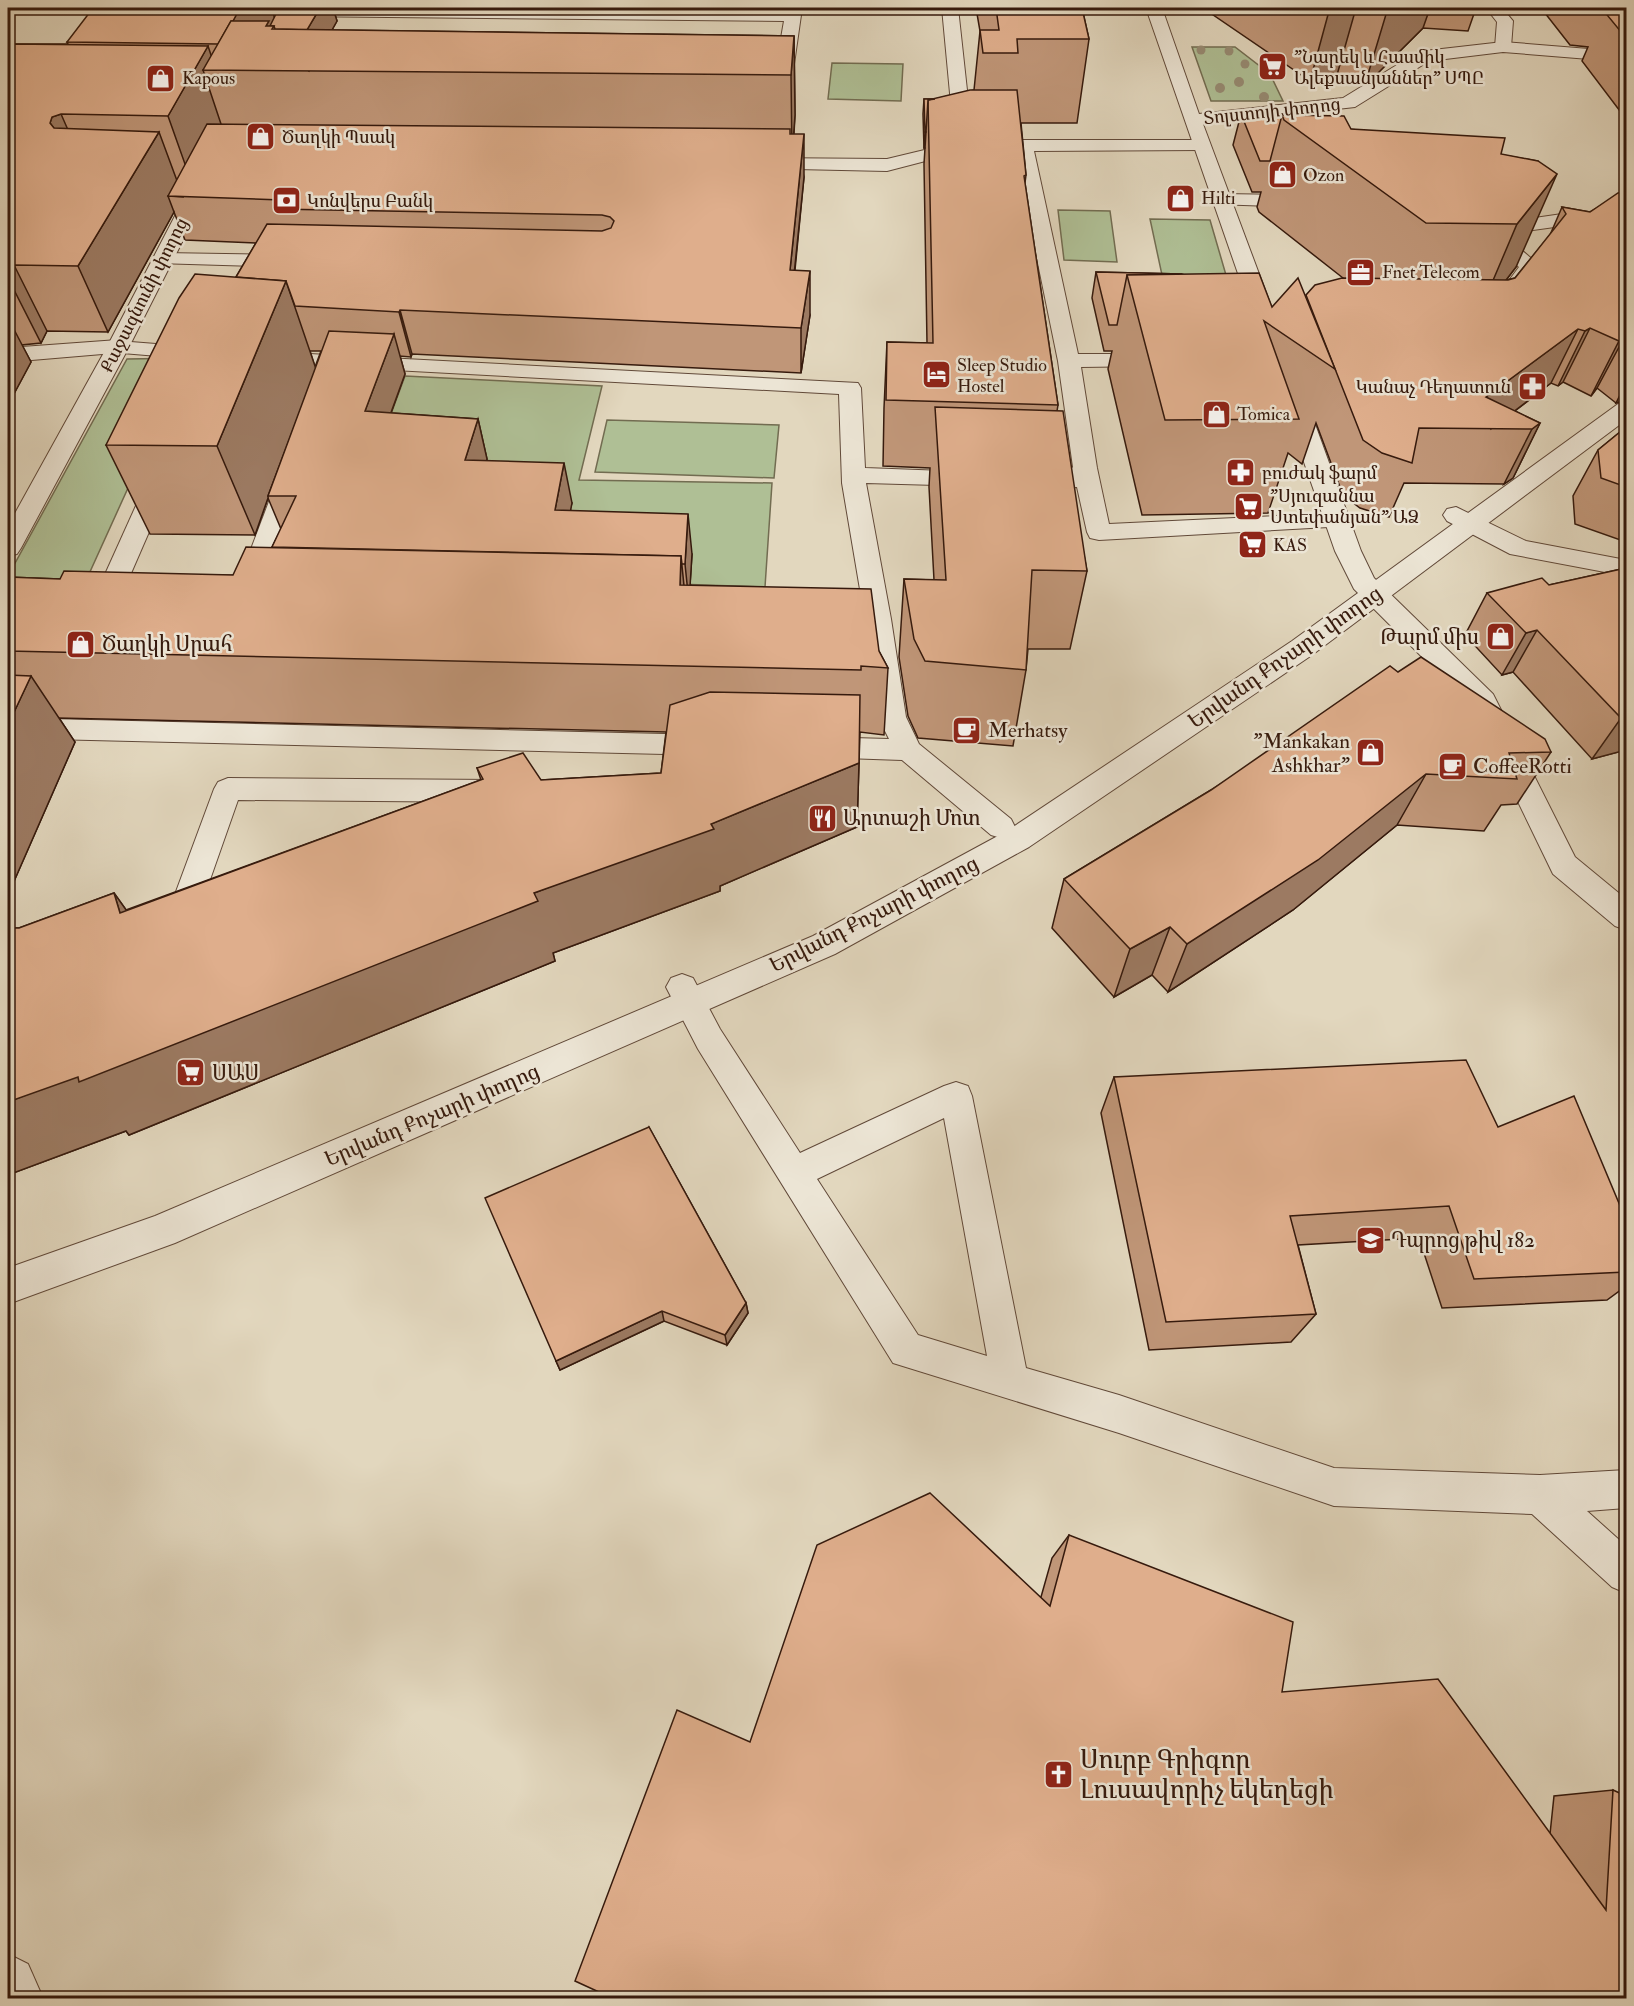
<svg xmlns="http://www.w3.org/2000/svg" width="1634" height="2006" viewBox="0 0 1634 2006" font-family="'IM FELL Double Pica','Noto Serif Armenian',serif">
<rect width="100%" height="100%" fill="#e2d7be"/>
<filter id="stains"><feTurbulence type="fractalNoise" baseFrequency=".00333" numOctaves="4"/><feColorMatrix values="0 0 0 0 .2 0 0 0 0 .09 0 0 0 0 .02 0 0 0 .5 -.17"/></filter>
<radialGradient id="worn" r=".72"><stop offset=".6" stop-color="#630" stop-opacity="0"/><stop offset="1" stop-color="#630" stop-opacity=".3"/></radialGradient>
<g fill="#afbf95" stroke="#726c51" stroke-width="1.5">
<polygon points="1192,47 1235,47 1270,74 1283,101 1211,101"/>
<polygon points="832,63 903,64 901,101 828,99"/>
<polygon points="1058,210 1110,211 1117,262 1064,260"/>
<polygon points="1150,219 1210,220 1226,275 1162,275"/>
<polygon points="187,358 79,596 8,595 8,576 127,359"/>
<polygon points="405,376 602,386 579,480 772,483 765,587 558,580 377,452"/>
<polygon points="607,420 779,425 774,478 595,472"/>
</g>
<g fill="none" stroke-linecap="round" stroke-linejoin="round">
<defs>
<g id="service">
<polygon points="285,8 785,11 786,8 802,8 792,78 789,82 777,82 774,78 784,21 291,16 283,11"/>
<polygon points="942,8 958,8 972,136 967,140 1201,140 1207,141 1210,145 1207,149 1201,150 1034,151 1078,354 1153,354 1161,355 1164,360 1161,365 1153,366 1081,367 1097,468 1109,524 1338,513 1347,516 1350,521 1347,526 1099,540 1090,538 1087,532 1077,487 1031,488 1023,486 1019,481 1023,476 1067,474 1073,467 1058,361 1015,151 964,151 887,171 754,168 752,164 754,160 761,158 887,159 962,141 954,136"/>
<polygon points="1486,8 1502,8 1513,21 1511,47 1509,51 1497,51 1495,47 1497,22"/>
<polygon points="1221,194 1302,195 1309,197 1312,201 1309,205 1302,207 1214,204 1211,200 1214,196"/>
<polygon points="1626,210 1626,222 1569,225 1503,234 1540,266 1513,302 1506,304 1499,302 1496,298 1519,267 1481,236 1478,232 1481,228 1492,224 1569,213"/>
<polygon points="163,253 289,255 296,257 299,261 296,265 289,267 156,263 153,259 156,255"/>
<polygon points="118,341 194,347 202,348 205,353 202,358 194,359 110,352 107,347 110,342"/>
<polygon points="271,352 858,383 861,388 865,468 972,472 980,474 984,479 980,484 972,486 866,483 891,619 906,717 919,744 1011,819 1015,827 1011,835 1001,838 991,835 902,760 816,757 806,754 802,747 806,740 816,737 889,739 878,717 865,619 842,483 839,394 263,363 260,358 263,353"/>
<polygon points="291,468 299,470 303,475 263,586 259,592 250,594 241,592 237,586 279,475 283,470"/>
<polygon points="160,472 168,474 172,479 119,601 115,607 106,610 97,607 93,601 148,479 152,474"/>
<polygon points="8,718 706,735 716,738 720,745 716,752 706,755 8,738"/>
<path d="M228,778l267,2 10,3 4,8 -4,8 -10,3 -257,-2 -33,94 4,5 14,2 4,9 -4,9c-27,10 -36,3 -49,-22l40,-108 4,-7z"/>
<path d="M682,974l11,4 27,51 80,124 144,-67 12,-4 12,4 4,10 54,272 93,27 215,73 206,7 86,-5v38l-39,3 39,35v47l-14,-6 -80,-73 -198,-8 -215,-73 -226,-70 -195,-314 -32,-62 5,-9zM944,1118l43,238 -69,-21 -101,-156z"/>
<polygon points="8,1954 28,1964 43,1998 8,1998"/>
</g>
<g id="minor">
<polygon points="1146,8 1162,8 1199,114 1343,98 1418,52 1424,51 1503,42 1626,52 1626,62 1503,52 1429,61 1355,107 1203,124 1274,314 1271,319 1263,321 1255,319 1252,314"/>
<polygon points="118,340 126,342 129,347 126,352 8,362 8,348"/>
<polygon points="1295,395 1303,397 1307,402 1361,551 1374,578 1493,694 1575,857 1626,899 1626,930 1615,926 1553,874 1472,707 1354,589 1335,551 1283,402 1287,397"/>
<polygon points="1456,507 1526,541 1626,560 1626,576 1510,554 1447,521 1443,515 1447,509"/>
</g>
<g id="tertiary">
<polygon points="201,179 208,181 211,185 129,347 21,548 17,554 8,556 8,526 107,347 191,185 194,181"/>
<polygon points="1626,402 1626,420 1312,655 1029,847 835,954 175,1243 8,1304 8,1268 155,1216 813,936 1007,831 1292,641 1618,404"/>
</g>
</defs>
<use href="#service" stroke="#614939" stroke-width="2"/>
<use href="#minor" stroke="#614939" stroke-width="2"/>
<use href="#tertiary" stroke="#614939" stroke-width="2"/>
<use href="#service" fill="#ece5d5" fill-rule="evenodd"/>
<use href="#minor" fill="#ece5d5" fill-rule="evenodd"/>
<use href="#tertiary" fill="#ece5d5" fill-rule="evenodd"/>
</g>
<g fill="#978b73">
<circle cx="1201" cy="50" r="4.5"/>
<circle cx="1229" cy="51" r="4.5"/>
<circle cx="1245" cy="64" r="4.5"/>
<circle cx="1239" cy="82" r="5"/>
<circle cx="1220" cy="88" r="5"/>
<circle cx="1264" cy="97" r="5"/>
</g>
<g fill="#c09678" stroke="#361a0d" stroke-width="1.5" fill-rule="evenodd">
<path d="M279,8h54l4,13 -5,9 462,6 1,79 -1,19 10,43 -9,93 15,45 -9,58 -389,-19 -1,3 -11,-1 5,18 -14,39 87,6 9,40v2l85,42 -2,7 122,44 -2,31 189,66 9,17 -4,67 -24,-3 -3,95 -137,59v5l-167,62 2,8 -426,174 -3,-4 -118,44v-247h11l95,-35 12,17 355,-130 -4,-12 64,12 120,-7 5,-41 -607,-14 16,24 -67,153v-318l52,2 173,-4 39,-28 9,-18 -13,-31 -13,37 -105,-1 -44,-89 130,-168 20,-34 -71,-3 -11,-28 -66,120 -61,-1 -6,12 -19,2 9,17 -23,43v-361h60l-1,-2 207,-25zM310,351h11l-6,16z"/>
<polygon points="590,8 780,8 780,9"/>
<polygon points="976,8 1082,8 1089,39 1077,123 1021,123 1026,175 1025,183 1058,405 1057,411 1087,571 1070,649 1028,649 1026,670 1013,746 918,738 908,716 899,657 904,579 934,580 929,487 930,468 883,466 884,408 887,342 927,343 924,164 925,148 924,148 923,114 924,99 935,99 974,90 980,31"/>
<polygon points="1203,8 1476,8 1468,31 1423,28 1375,76 1366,81 1337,75 1310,81"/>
<polygon points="1541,8 1626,8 1626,119 1582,61 1588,47 1570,45"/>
<polygon points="1241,114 1298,116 1351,129 1538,161 1516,267 1506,280 1515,278 1550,235 1562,207 1590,212 1626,191 1626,400 1616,403 1597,388 1591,396 1563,382 1558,386 1551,383 1515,411 1540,423 1513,478 1504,484 1404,483 1389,517 1360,508 1343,495 1316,423 1302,464 1288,453 1268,513 1142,515 1108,369 1112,351 1104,351 1092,298 1096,272 1182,274 1272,307 1305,296 1343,278 1259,212 1257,207 1261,192 1252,192 1233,145"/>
<polygon points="1626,427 1626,542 1575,524 1573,496 1598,450"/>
<polygon points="1626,568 1626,750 1592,759 1513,672 1502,675 1465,635 1487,593 1549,585"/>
<polygon points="1398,672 1551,752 1517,804 1501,805 1484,831 1397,825 1293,910 1168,992 1152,975 1114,997 1052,928 1064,879 1211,790"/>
<polygon points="1114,1077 1498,1127 1626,1272 1626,1286 1607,1300 1442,1308 1419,1238 1298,1245 1316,1314 1291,1342 1149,1350 1101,1113"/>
<polygon points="649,1127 746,1303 748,1313 727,1345 664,1321 560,1370 556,1361"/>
<polygon points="1069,1535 1282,1692 1550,1834 1554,1796 1613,1790 1626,1998 750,1742 1041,1597 1052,1558"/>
</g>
<g fill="#9c7a62" stroke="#361a0d" stroke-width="1.5">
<polygon points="240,8 272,8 275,20 254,56 220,44"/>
<polygon points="320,8 333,8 337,21 309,71 291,56"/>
<polygon points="1345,8 1356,8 1337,75 1310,81 1329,11"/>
<polygon points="1394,8 1430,8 1423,28 1375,76 1366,81 1387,11"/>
<polygon points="794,36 795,115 792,156 791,75"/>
<polygon points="208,46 216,70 203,70 221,124 191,181 168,116"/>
<polygon points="61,114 89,178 50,123 52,117"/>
<polygon points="159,132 183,197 168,196 174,212 108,332 78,266"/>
<polygon points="925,132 926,132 925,148 924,148"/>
<polygon points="804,134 804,177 790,314 790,270"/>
<polygon points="1557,174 1516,267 1477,318 1517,224"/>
<polygon points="14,265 47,331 41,343 8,278 8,277"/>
<polygon points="810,271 810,315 801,373 801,328"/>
<polygon points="286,281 316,369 268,496 268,498 255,535 217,446"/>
<polygon points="400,310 412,354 411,357 399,312"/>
<polygon points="8,318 31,362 8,405"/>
<polygon points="1590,328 1563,382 1558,386 1585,331"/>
<polygon points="1578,329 1551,383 1491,429 1486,397"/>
<polygon points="394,334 405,374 377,451 365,411"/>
<polygon points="1626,334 1597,388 1591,396 1619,341"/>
<polygon points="1626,383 1626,400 1616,403"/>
<polygon points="478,419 487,459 475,500 465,460"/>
<polygon points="1540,423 1513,478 1504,484 1532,429"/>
<polygon points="564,463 572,503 563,549 555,510"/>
<polygon points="688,514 692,554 689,603 685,564"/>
<polygon points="681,556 688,625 680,585"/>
<polygon points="1537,630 1513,672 1502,675 1526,633"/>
<polygon points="31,676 75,742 8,895 8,725"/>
<polygon points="1626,716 1626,750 1592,759 1621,718"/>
<polygon points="859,763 857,827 720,886 720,891 553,953 555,961 129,1135 126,1131 8,1175 8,1102 534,893 711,824"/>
<polygon points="1426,774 1397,825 1293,910 1168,992 1187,944"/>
<polygon points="114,893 157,953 120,913"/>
<polygon points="1170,927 1152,975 1114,997 1130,949"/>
<polygon points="746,1303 748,1313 727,1345 725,1335"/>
<polygon points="662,1311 664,1321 560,1370 556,1361"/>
</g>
<g fill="#dfae8c" stroke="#361a0d" stroke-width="1.5">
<polygon points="93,8 240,8 233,21 231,21 218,44 67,42"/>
<polygon points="279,8 320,8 307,30 275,29 274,26 270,26"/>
<polygon points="996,8 1082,8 1089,39 1017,39 1018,53 983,53 980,30 999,30"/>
<polygon points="1324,8 1345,8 1329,11"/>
<polygon points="1369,8 1394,8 1387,11"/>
<polygon points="1603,10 1626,12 1626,38"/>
<polygon points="231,21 269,21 266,26 274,26 272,29 794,36 791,75 203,70"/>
<polygon points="8,44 208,46 168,116 61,114 52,117 50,123 54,128 159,132 78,266 14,265 8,277"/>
<polygon points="970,90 1017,90 1026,175 1024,176 1058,405 886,400 887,342 933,343 928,100"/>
<polygon points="924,99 935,99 928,100 926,132 925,132"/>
<polygon points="1241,114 1297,114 1298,116 1282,115 1270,161 1260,161"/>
<polygon points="1282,115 1344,116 1351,129 1505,138 1501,154 1538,161 1557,174 1517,224 1426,223 1284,120"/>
<polygon points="207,124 790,129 790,134 804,134 790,270 810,271 801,328 400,310 399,312 295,306 286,281 236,277 267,224 602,231 611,228 614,221 610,217 602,215 276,209 281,200 168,196"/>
<polygon points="1626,191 1626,334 1619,341 1590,328 1585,331 1578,329 1486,397 1540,423 1532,429 1419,428 1412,463 1382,453 1363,440 1306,295 1315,285 1342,278 1508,280 1515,278 1566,214 1562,207 1590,212 1618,193"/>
<polygon points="1096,272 1182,274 1127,275 1117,325 1109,325"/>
<polygon points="1259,273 1272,307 1298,278 1335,369 1264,321 1299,419 1165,420 1127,275"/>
<polygon points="195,274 286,281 217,446 106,445 179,298"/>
<polygon points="329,331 394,334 365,411 478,419 465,460 564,463 555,510 688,514 685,564 682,564 681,556 272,547 296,496 268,496"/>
<polygon points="935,407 1063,411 1087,571 1032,570 1026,670 925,661 914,639 904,579 946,580"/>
<polygon points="1626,427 1626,487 1601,478 1598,450"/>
<polygon points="246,547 681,556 680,585 871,589 879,651 888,668 861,666 861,670 8,651 8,577 60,579 64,571 233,575"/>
<polygon points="1626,568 1626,716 1621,718 1537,630 1526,633 1487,593 1542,578 1549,585"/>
<polygon points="1421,657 1545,739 1551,752 1509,753 1517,779 1426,774 1318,860 1187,944 1170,927 1130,949 1064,879 1211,790 1390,666 1398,672"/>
<polygon points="8,675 31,676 8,725"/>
<polygon points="710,692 860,695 859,763 711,824 714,829 534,893 538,901 79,1082 78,1077 8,1102 8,928 19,928 114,893 120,913 483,779 477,768 523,753 541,780 661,773 670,705"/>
<polygon points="1466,1060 1498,1127 1574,1096 1626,1220 1626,1272 1474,1279 1449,1206 1290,1216 1316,1314 1166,1322 1114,1077"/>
<polygon points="649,1127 746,1303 725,1335 662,1311 556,1361 485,1198"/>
<polygon points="930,1493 1050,1606 1069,1535 1293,1622 1282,1692 1438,1679 1606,1910 1613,1790 1626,1796 1626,1998 612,1998 575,1981 677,1710 750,1742 817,1545"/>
</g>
<defs>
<symbol id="supermarket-square" viewBox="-11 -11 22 22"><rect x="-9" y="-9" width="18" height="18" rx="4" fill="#8f2418" stroke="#ece5d5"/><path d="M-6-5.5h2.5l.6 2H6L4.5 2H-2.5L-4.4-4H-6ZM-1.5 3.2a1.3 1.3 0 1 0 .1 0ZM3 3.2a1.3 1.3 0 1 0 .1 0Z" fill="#fff"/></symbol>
<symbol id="shop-square" viewBox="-11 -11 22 22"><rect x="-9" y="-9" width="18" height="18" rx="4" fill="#8f2418" stroke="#ece5d5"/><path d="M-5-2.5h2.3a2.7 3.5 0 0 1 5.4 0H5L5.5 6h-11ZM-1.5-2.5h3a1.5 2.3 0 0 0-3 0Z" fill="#fff"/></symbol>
<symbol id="bank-square" viewBox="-11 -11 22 22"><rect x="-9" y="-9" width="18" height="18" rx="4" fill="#8f2418" stroke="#ece5d5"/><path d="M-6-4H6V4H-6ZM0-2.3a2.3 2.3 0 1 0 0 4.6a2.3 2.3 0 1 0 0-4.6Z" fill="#fff"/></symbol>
<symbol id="office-square" viewBox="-11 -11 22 22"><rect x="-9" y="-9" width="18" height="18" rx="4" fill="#8f2418" stroke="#ece5d5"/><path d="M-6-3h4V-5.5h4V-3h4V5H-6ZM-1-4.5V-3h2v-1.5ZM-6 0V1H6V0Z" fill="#fff"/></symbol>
<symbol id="hotel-square" viewBox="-11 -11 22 22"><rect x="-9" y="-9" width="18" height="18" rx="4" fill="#8f2418" stroke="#ece5d5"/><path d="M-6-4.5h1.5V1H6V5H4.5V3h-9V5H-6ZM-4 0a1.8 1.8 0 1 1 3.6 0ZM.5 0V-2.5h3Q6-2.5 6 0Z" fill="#fff"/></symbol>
<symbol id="pharmacy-square" viewBox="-11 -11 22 22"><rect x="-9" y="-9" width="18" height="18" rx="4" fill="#8f2418" stroke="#ece5d5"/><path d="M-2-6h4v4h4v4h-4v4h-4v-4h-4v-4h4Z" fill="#fff"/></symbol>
<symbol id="cafe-square" viewBox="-11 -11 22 22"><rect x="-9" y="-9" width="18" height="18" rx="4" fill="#8f2418" stroke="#ece5d5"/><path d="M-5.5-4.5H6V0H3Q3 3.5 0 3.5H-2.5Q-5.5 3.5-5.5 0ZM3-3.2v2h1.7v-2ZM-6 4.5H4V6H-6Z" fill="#fff"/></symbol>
<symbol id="restaurant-square" viewBox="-11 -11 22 22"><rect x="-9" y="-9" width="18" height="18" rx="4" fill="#8f2418" stroke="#ece5d5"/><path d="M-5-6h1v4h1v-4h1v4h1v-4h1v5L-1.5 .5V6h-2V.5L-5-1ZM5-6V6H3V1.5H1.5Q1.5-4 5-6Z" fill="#fff"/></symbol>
<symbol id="school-square" viewBox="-11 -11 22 22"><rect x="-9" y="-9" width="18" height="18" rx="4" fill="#8f2418" stroke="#ece5d5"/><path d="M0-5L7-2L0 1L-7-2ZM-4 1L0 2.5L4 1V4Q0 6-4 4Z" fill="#fff"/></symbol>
<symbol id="church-square" viewBox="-11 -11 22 22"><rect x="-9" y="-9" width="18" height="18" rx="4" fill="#8f2418" stroke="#ece5d5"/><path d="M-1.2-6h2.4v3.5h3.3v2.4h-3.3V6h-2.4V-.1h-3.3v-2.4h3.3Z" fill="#fff"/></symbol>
</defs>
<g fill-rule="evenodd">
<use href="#supermarket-square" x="1256" y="50" width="33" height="33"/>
<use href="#shop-square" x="144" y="62" width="33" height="33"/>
<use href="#shop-square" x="244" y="120" width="33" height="33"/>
<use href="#shop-square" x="1266" y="158" width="33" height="33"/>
<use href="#shop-square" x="1164" y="182" width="33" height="33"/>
<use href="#bank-square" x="270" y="184" width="33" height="33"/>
<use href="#office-square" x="1344" y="256" width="33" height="33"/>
<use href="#hotel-square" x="920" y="358" width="33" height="33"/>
<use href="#pharmacy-square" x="1516" y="370" width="33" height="33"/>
<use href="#shop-square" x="1200" y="398" width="33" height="33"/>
<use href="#pharmacy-square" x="1224" y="456" width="33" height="33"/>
<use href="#supermarket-square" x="1232" y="490" width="33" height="33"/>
<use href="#supermarket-square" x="1236" y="528" width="33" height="33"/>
<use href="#shop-square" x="1484" y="620" width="33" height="33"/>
<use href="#shop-square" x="64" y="628" width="33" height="33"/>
<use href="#cafe-square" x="950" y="714" width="33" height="33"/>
<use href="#shop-square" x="1354" y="736" width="33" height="33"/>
<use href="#cafe-square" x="1436" y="750" width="33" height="33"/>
<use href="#restaurant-square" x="806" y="802" width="33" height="33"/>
<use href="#supermarket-square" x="174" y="1056" width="33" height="33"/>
<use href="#school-square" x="1354" y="1224" width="33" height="33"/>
<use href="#church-square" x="1042" y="1758" width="33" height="33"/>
</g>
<g text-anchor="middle" stroke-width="5" stroke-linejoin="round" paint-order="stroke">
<g font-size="18" fill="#361a0d" stroke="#ece5d5" text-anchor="start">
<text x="1294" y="63">"Նարեկ և Հասմիկ<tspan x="1294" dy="21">Ալեքսանյաններ" ՍՊԸ</tspan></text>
<text x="182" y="84">Kapous</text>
<text x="282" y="143">Ծաղկի Պսակ</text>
<text x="1303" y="181">Ozon</text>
<text x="1201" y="204">Hilti</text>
<text x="307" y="207">Կոնվերս Բանկ</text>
<text x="1382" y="278">Fnet Telecom</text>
<text x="957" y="371">Sleep Studio<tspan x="957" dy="21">Hostel</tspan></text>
<text x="1511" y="393" text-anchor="end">Կանաչ Դեղատուն</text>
<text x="1237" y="420">Tomica</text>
<text x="1262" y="479">բուժակ ֆարմ</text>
<text x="1270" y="502">"Սյուզաննա<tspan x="1270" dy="21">Ստեփանյան" ԱՁ</tspan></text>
<text x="1273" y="551">KAS</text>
</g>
<g font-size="18" fill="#361a0d" stroke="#ece5d5">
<text transform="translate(1272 111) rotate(-6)" y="6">Տոլստոյի փողոց</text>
<text transform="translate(144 295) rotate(-63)" y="6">Քաջազնունի փողոց</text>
</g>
<g font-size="21" fill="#361a0d" stroke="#ece5d5" text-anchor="start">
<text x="1479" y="644" text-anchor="end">Թարմ միս</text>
<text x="102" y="651">Ծաղկի Սրահ</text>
<text x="988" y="737">Merhatsy</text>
<text x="1350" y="748" text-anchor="end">"Mankakan<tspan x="1350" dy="24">Ashkhar"</tspan></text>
<text x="1473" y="773">CoffeeRotti</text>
<text x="843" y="825">Արտաշի Մոտ</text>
<text x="212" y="1080">ՍԱՍ</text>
<text x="1391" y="1247">Դպրոց թիվ 182</text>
</g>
<g font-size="21" fill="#361a0d" stroke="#ece5d5">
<text transform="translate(1285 657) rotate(-35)" y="7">Երվանդ Քոչարի փողոց</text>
<text transform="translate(874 914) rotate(-27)" y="7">Երվանդ Քոչարի փողոց</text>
<text transform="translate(432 1115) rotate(-23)" y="7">Երվանդ Քոչարի փողոց</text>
</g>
<g font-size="26" fill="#361a0d" stroke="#ece5d5" text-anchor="start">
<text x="1080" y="1768">Սուրբ Գրիգոր<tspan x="1080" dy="30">Լուսավորիչ եկեղեցի</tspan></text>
</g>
</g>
<rect width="1634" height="2006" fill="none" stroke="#e2d7be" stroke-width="30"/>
<rect x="9" y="9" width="1616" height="1988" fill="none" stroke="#361a0d" stroke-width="3"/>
<rect x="15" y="15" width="1604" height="1976" fill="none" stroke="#361a0d" stroke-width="1.5"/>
<rect width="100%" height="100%" filter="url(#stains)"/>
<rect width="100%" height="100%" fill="url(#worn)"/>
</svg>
